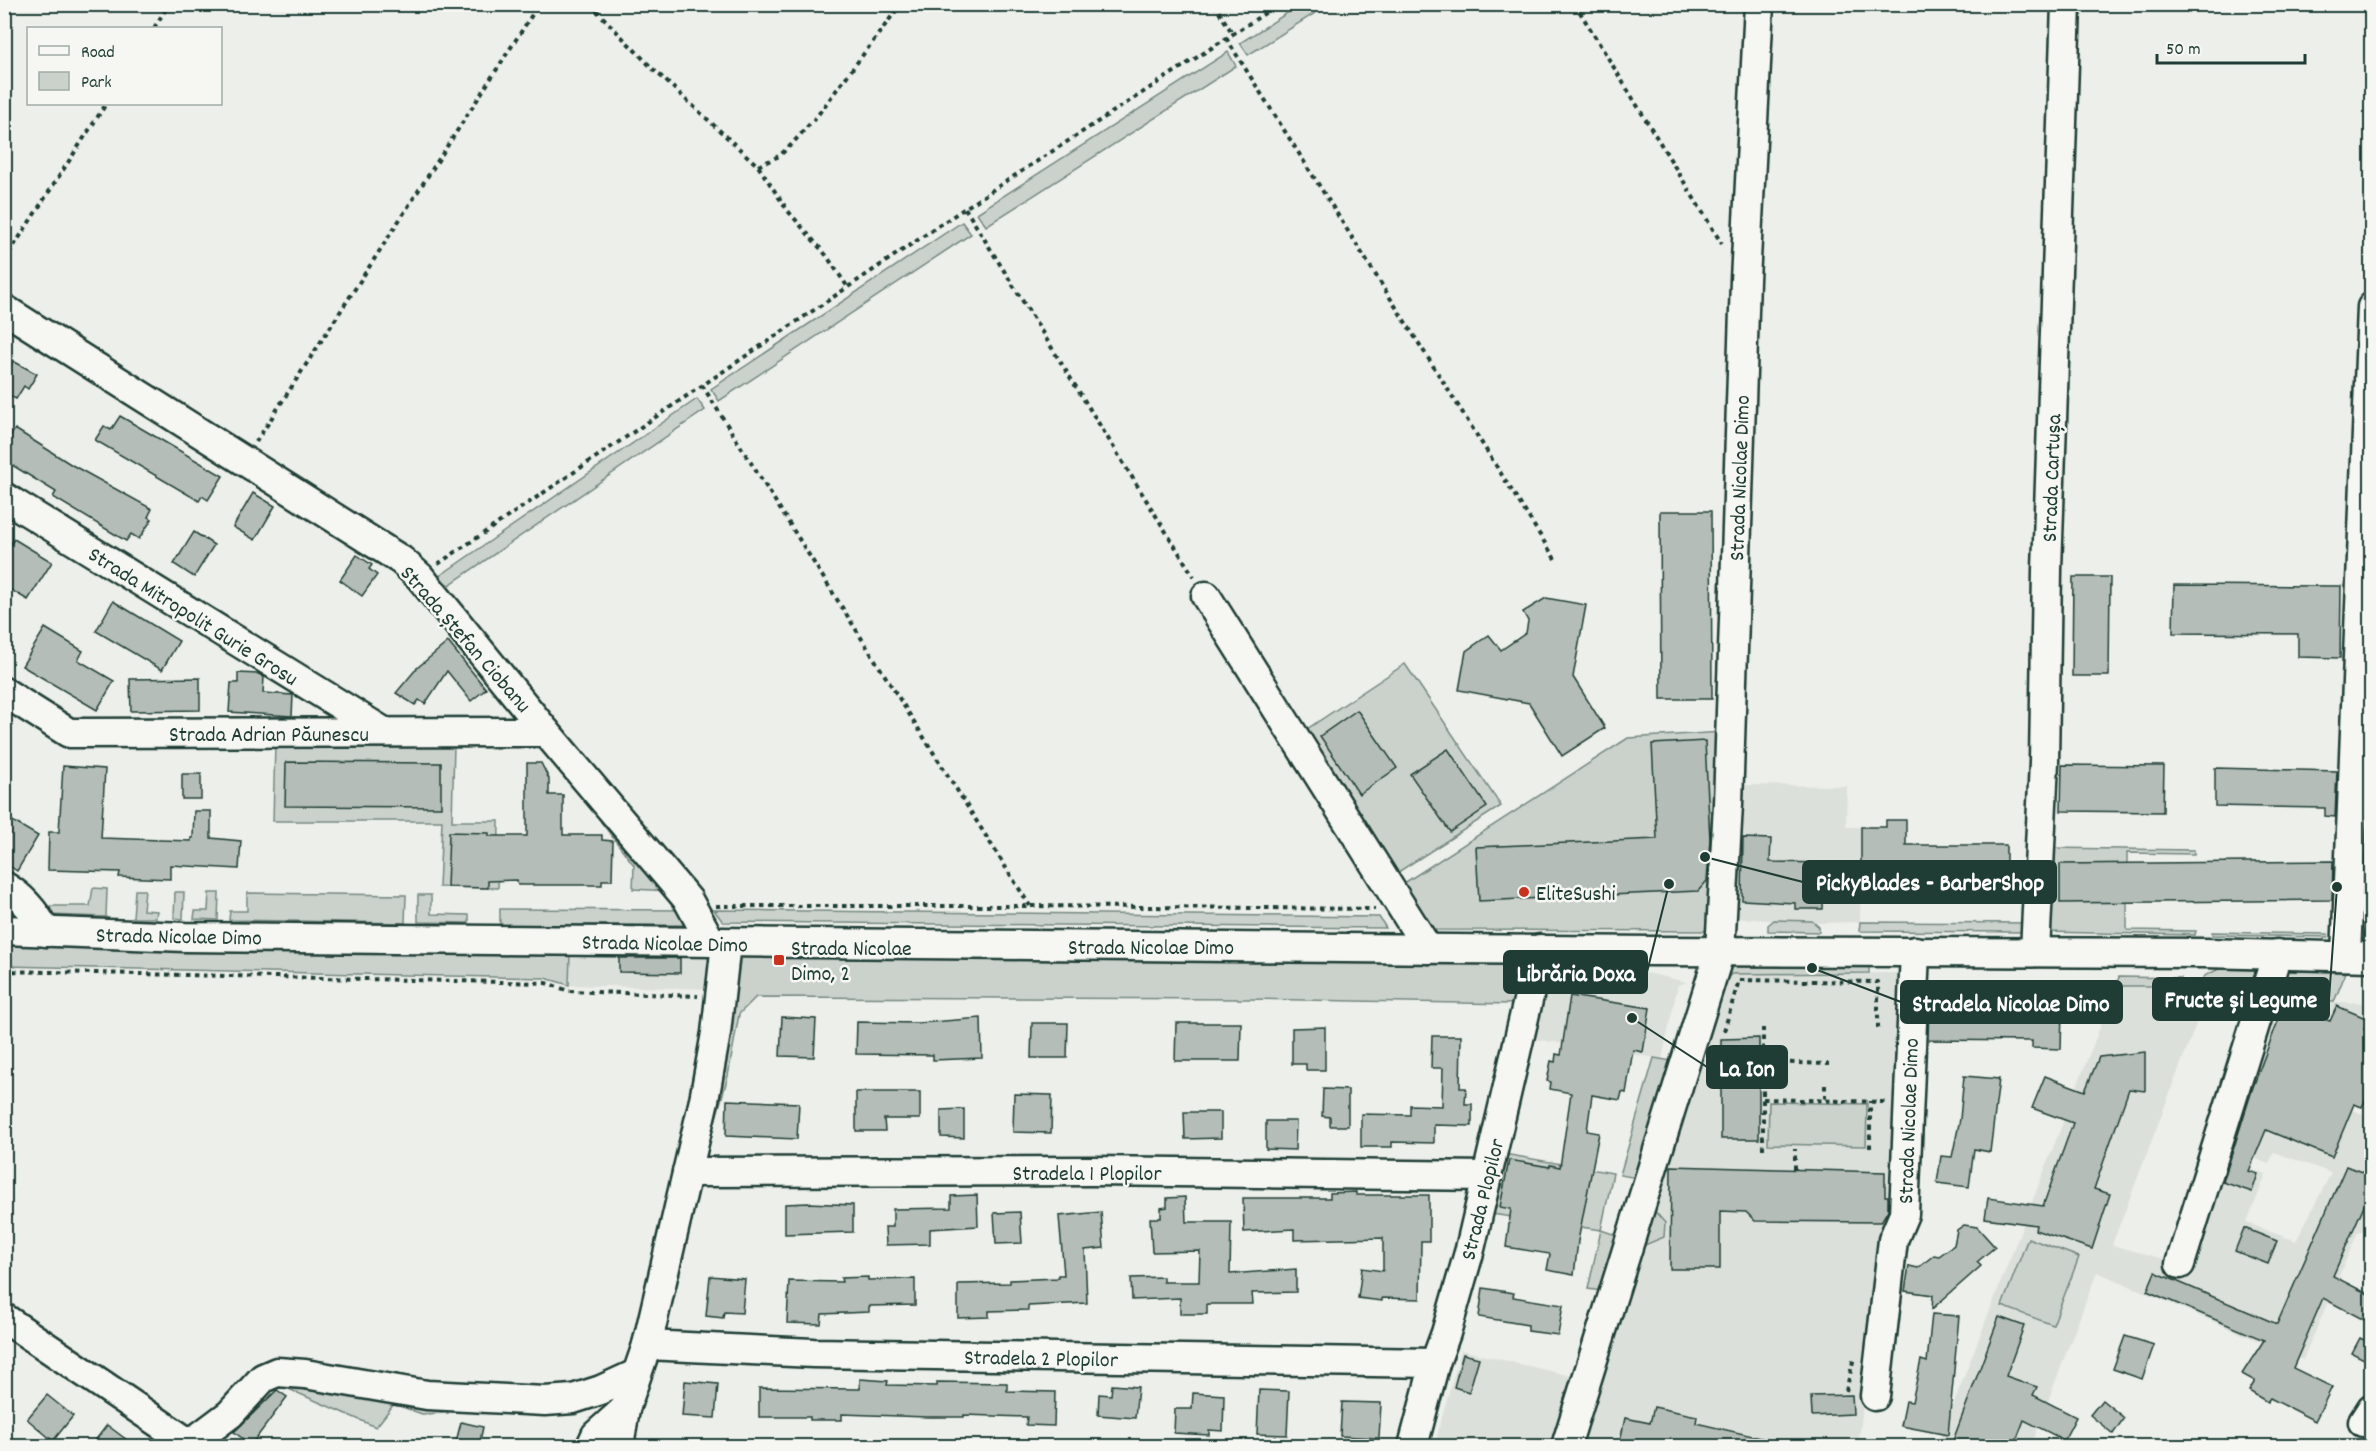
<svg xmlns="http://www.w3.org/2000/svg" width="2376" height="1451" viewBox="0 0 2376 1451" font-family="Dekko,sans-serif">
<rect width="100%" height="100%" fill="#edefea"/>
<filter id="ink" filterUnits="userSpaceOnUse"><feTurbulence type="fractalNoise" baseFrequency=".0167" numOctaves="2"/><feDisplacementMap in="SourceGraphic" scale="12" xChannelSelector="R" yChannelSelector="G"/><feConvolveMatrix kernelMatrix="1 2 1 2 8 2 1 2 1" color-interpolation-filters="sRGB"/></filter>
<g filter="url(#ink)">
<g fill="#dce0db">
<polygon points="1739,785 1847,786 1846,827 1861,827 1860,922 1816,923 1737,918"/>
<polygon points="570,949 711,953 710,989 569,985"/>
<polygon points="1540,972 1646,973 1687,982 1678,985 1662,1059 1527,1038"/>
<polygon points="1897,973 1903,979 1894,1212 1887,1222 1858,1446 1580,1446 1721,987 1731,974"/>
<polygon points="2116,986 2197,987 2206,998 2112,1245 2186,1265 2222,1159 2266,1174 2247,1223 2296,1241 2331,1173 2274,1152 2269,1164 2222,1146 2268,1000 2371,1003 2371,1057 2301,1088 2365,1115 2372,1101 2371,1235 2364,1230 2358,1232 2303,1360 2097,1272 2031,1446 1937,1446"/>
<polygon points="1461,1350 1571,1376 1551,1446 1434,1446"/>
</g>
<g fill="#cbd2cc" stroke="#758880" stroke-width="1.5">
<polygon points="1301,4 1328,5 1248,55 1240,43"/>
<polygon points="1228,52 1236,66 986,226 977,213"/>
<polygon points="962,222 971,234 719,401 711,389"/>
<polygon points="697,399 705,410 449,585 438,577"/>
<polygon points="1405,664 1501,806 1392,876 1298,735"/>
<polygon points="1723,732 1714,931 1425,930 1398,887 1628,738"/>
<polygon points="275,744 454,745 452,821 499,821 498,888 439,887 442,821 273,821"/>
<polygon points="2370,763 2371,850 2360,849 2366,767"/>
<polygon points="613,820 669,891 633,889 634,865 601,822"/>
<polygon points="2048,848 2194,850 2194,854 2127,853 2127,930 2196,931 2195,935 2044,932"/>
<polygon points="93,888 107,889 106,917 50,915 50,906 90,906"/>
<polygon points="135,890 145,890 143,910 157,911 156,918 133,918"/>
<polygon points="175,892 184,892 183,919 174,918"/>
<polygon points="209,893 219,893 218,920 194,919 195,911 208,911"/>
<polygon points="247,893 406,895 405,923 229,920 230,911 247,911"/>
<polygon points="418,895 431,895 431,914 469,915 469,923 418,922"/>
<polygon points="2357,903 2371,904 2371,940 2361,939 2356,933"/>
<polygon points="500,909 684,910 694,925 500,925"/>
<polygon points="714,910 1379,917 1386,928 723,922"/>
<polygon points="1774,920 1812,921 1819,927 1819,932 1768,931 1768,925"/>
<polygon points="1860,922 2030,923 2027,932 1859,931"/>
<polygon points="2212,932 2328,934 2328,937 2212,935"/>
<polygon points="4,943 570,954 569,985 545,978 5,966"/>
<polygon points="738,957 1523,962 1513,1004 1248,999 756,997 739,1014 728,1076 706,1153"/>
<polygon points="1737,965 1869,967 1869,973 1731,974 1721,987 1729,969"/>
<polygon points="2219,969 2261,970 2254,1000 2206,998 2197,987 2194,987 2206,975"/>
<polygon points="2278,971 2346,972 2334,1002 2268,1000"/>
<polygon points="2119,977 2181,978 2180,986 2116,986"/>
<polygon points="1654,1058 1672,1061 1637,1178 1620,1175"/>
<polygon points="1769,1102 1867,1104 1866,1146 1768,1144"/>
<polygon points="1504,1154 1613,1173 1601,1230 1619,1236 1602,1291 1588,1289 1601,1230 1492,1214"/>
<polygon points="1652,1208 1665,1223 1664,1237 1640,1247"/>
<polygon points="2028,1238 2079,1257 2053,1325 2002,1306"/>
<polygon points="268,1380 448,1408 448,1413 422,1414 394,1404 376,1427"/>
</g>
<g fill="#b4bdb8" stroke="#1f3d34" stroke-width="1.5">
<polygon points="13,361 37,374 28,389 24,386 16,399 4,393 4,376"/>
<polygon points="120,416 223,476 208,500 202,496 199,501 95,440 104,426 111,430"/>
<polygon points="15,429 72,465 152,509 148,517 152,519 139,539 131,534 126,541 53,497 56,492 4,460 4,446"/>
<polygon points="253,493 275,506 255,540 233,527"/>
<polygon points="1660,511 1711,511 1712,699 1661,699"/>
<polygon points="194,532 214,545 194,577 174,564"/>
<polygon points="14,539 52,562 28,600 4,586 4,554"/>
<polygon points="357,555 372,565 369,569 377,575 362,596 340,580"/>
<polygon points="2073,577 2110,577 2109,676 2072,676"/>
<polygon points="2174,585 2341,586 2340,658 2298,657 2298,634 2173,633"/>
<polygon points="1546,598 1586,605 1573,677 1605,728 1562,756 1529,703 1459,690 1466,651 1489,635 1501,650 1526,633 1528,621 1523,612"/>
<polygon points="113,601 179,641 162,670 96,631"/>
<polygon points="45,628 83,651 78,660 114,681 97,710 22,666"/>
<polygon points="448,642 486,689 471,701 447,671 425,704 419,700 415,705 396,693 417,668"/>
<polygon points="238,673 259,674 264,677 263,693 293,695 292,716 229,712 231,683 238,683"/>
<polygon points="200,678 200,710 131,711 130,679"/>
<polygon points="1357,710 1397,768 1359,794 1320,736"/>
<polygon points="1705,741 1710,839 1707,881 1698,891 1479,901 1476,847 1657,839 1652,744"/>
<polygon points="1448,749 1487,807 1450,832 1410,774"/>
<polygon points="286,762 441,763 441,807 285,806"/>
<polygon points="527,763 541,763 549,779 549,795 563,795 563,835 602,835 602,840 613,841 612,880 602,880 602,885 518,885 517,880 488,881 488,888 447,887 449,832 489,833 489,836 527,836"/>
<polygon points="2062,765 2164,766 2163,812 2061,811"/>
<polygon points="63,766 105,769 101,838 191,841 191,838 193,838 194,811 211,811 211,838 241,841 239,869 170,865 170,879 119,877 120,872 48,870 49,832 59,832"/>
<polygon points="2215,768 2337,771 2335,817 2325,816 2325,808 2215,806"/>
<rect x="182" y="774" width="19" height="25"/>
<polygon points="4,816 38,836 17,871 4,862"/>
<polygon points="1886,820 1906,820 1906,845 2006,845 2006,885 1861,885 1861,827 1886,827"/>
<polygon points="1743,838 1771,839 1770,862 1824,863 1823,909 1795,909 1795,903 1742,900"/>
<polygon points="2333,861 2332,900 2060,903 2060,864"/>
<polygon points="619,958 680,958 680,973 619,972"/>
<polygon points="1570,996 1650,1008 1643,1052 1633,1050 1626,1093 1622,1092 1620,1100 1592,1095 1587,1131 1599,1133 1578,1241 1574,1275 1547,1270 1550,1254 1506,1247 1511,1209 1500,1207 1509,1160 1550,1167 1550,1165 1560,1167 1571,1093 1550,1089 1551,1082 1547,1081 1551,1061 1555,1062 1556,1054 1561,1055"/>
<polygon points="1929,1003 2007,1005 2007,1009 2062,1011 2061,1049 2032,1048 2032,1041 1928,1040"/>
<polygon points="2284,1005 2330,1021 2337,1006 2368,1019 2364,1029 2372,1032 2372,1086 2362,1107 2354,1104 2332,1157 2266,1130 2249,1171 2258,1174 2252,1192 2223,1182 2253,1087"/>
<polygon points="782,1017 816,1019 814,1057 780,1056"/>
<polygon points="981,1018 982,1058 933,1060 933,1055 856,1054 857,1022 919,1023"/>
<polygon points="1032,1023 1068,1023 1067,1058 1031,1058"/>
<polygon points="1176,1023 1241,1023 1240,1061 1175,1061"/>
<polygon points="1325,1027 1325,1070 1306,1070 1306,1064 1292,1064 1292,1028"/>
<polygon points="1432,1036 1461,1036 1460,1088 1466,1088 1465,1104 1472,1104 1472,1126 1434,1125 1434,1143 1392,1142 1392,1147 1361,1147 1361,1114 1410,1115 1410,1105 1442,1106 1443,1068 1431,1068"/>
<polygon points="1759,1038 1759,1139 1721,1139 1721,1039"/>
<polygon points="2145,1052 2145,1091 2129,1089 2094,1189 2110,1194 2092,1249 2035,1230 2036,1225 1985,1218 1988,1198 2043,1206 2073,1123 2032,1108 2045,1076 2085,1091 2099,1057"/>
<polygon points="1964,1076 1999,1079 1990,1152 1974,1149 1969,1187 1937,1183 1941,1156 1952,1157 1960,1119"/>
<polygon points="1323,1089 1348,1090 1348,1126 1330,1126 1330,1117 1322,1116"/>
<polygon points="856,1092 920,1092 920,1119 884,1119 885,1131 856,1131"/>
<polygon points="1014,1094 1052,1095 1051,1133 1013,1132"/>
<polygon points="727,1100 799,1103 797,1139 726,1136"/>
<polygon points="964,1109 964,1138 941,1137 941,1110"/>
<polygon points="1184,1112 1221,1112 1221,1138 1185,1139"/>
<polygon points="1266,1121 1296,1121 1295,1150 1266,1149"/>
<polygon points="1671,1166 1885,1172 1885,1196 1888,1196 1888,1210 1881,1222 1755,1221 1746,1212 1720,1211 1720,1269 1670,1269"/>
<polygon points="2346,1166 2372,1176 2372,1187 2333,1276 2372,1296 2372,1310 2366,1321 2323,1298 2293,1368 2332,1387 2315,1421 2270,1398 2267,1402 2249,1391 2255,1381 2242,1374 2264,1340 2147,1291 2155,1272 2277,1324"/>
<polygon points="1356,1192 1356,1195 1429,1195 1429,1241 1421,1241 1420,1299 1382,1298 1382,1301 1358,1298 1362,1268 1383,1271 1383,1238 1294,1240 1294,1229 1244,1232 1243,1198 1330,1198 1330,1193"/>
<polygon points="977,1195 978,1226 930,1229 930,1244 886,1245 885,1227 893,1227 893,1209 951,1208 951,1196"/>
<polygon points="1185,1197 1186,1222 1231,1222 1230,1274 1296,1269 1296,1292 1252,1293 1253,1304 1207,1304 1207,1314 1180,1314 1180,1298 1132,1300 1131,1278 1163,1277 1163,1282 1199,1282 1200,1251 1152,1252 1150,1218 1161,1218 1161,1208 1167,1207 1167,1198"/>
<polygon points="809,1203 853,1205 853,1232 785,1234 785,1204"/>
<polygon points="1020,1212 1022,1243 996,1244 994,1213"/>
<polygon points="1101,1212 1104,1248 1085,1250 1087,1303 1028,1306 1028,1310 989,1311 989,1317 958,1318 958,1284 1010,1283 1010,1280 1058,1278 1058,1275 1064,1275 1059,1216"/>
<polygon points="1964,1225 1977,1227 1995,1247 1977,1262 1981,1266 1932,1309 1933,1295 1905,1291 1909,1266 1918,1268 1934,1255 1939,1256 1954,1245 1957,1230"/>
<polygon points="2244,1228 2277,1241 2268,1264 2235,1251"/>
<polygon points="710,1276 745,1279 742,1313 724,1312 723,1318 706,1316"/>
<polygon points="868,1277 868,1280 915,1279 915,1305 869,1306 869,1312 822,1314 821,1324 787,1323 789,1281 842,1282 841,1278"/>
<polygon points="1483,1288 1514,1293 1513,1297 1563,1305 1558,1335 1528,1331 1528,1325 1479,1317"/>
<polygon points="1932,1314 1959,1316 1948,1435 1901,1426 1906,1401 1912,1402 1921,1360 1927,1362"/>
<polygon points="1999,1317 2024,1326 2006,1376 2037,1387 2033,1395 2076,1417 2064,1440 2024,1420 2014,1446 1951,1446"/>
<polygon points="2125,1336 2154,1345 2142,1379 2113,1369"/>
<polygon points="2360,1338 2372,1344 2372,1363 2352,1353"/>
<polygon points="1463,1354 1479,1358 1469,1392 1454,1387"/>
<polygon points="860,1379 888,1381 887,1385 937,1386 937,1382 1007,1383 1007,1391 1055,1392 1054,1426 1026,1425 1027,1417 964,1415 964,1417 927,1417 842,1414 842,1420 810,1420 810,1417 759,1417 759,1388 860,1389"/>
<polygon points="685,1381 718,1384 715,1418 682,1416"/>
<polygon points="1112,1385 1138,1387 1135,1418 1098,1415 1099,1394 1111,1395"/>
<polygon points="277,1390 287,1397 251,1445 234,1432"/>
<polygon points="1259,1390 1289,1391 1287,1435 1257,1434"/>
<polygon points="1193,1393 1224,1395 1223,1431 1209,1430 1209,1435 1174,1433 1175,1409 1192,1409"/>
<polygon points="47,1395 73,1416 53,1441 27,1419"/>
<polygon points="1852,1395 1853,1414 1812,1416 1811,1396"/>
<polygon points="2102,1400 2124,1418 2113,1434 2090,1415"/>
<polygon points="1342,1402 1381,1403 1379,1438 1340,1436"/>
<polygon points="1654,1407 1697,1416 1696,1423 1770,1440 1770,1446 1619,1446 1625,1418 1650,1423"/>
<polygon points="461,1422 483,1427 479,1446 455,1446"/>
<polygon points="107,1425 135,1446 91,1446"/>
</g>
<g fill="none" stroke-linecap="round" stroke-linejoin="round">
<defs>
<g id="minor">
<polyline points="4,309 401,560 420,577 546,732 688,900 711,942"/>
<polyline points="4,497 384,732"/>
<polyline points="1206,596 1428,949"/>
<polyline points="4,692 69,733 546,732"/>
<path d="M4,886c19,11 32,27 42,46"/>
<polyline points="4,930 185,937 1652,951 2204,953 2372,957"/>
<polyline points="2035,952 2044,762 2047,570 2066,4"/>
<polyline points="2346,956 2372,307"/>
<polyline points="687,1172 1093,1171 1487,1176"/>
<polyline points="2180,1264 2277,954"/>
<polyline points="4,1318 193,1446"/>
<polyline points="647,1345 813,1353 1435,1363"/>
<polyline points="1875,1396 1893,1240 1904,1214 1915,951"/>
<polyline points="2363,1422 2372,1408"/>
<polyline points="190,1444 230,1414 263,1378 277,1372 305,1374 427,1395 545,1401 573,1399 601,1390 636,1374"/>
<polyline points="591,1446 596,1435 625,1409"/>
<polyline points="619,1446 625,1409 647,1345 704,1100 716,1033 726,943"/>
<polyline points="1413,1446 1435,1363 1446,1333 1470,1249 1540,949"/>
<polyline points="1566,1446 1720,951 1728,804 1745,280 1759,4"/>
</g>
</defs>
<use href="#minor" stroke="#1f3d34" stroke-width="33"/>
<g stroke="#1f3d34" stroke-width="4" stroke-dasharray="4.5 4.5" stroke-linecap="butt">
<polyline points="590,4 653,69 758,166 788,211 826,255 847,286"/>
<polyline points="1214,4 1233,34"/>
<polyline points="1575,4 1722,244"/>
<polyline points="154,28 169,4"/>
<polyline points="1226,38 1555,559"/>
<polyline points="758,166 779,156 791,145 817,116 901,4"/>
<polyline points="965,208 1194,577"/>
<polyline points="4,261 106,104"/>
<polyline points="702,385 1030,906"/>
<polyline points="256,442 539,4"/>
<polyline points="438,564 965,208 1279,4"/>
<polyline points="716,906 1030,906 1375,909"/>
<polyline points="4,971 546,983 569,991 698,996"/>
<polyline points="1724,1031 1739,980 1878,982 1878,1031"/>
<polyline points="1763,1062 1829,1064"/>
<polyline points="1825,1085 1825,1100"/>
<polyline points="1763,1099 1885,1102"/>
<polyline points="1870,1148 1870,1101"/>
<polyline points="1763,1149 1763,1028"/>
<polyline points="1795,1169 1795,1149"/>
<polyline points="1846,1391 1854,1357"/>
</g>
<use href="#minor" stroke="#f6f6f2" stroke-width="28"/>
</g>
</g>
<g fill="#c8321e" stroke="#f6f6f2" stroke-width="2">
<circle cx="1524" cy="892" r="6"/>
<rect x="773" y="954" width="12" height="12" rx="3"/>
</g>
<g text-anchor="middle" stroke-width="5" stroke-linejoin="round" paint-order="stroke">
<g font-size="22" fill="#1f3d34" stroke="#f6f6f2">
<text transform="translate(1738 478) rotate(-88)" y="8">Strada Nicolae Dimo</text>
<text transform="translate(2050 478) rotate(-88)" y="8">Strada Cartușa</text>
<text transform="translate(194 615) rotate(32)" y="8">Strada Mitropolit Gurie Grosu</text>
<text transform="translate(467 638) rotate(49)" y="8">Strada Ștefan Ciobanu</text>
<text x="269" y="741">Strada Adrian Păunescu</text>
<text transform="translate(179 935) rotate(1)" y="8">Strada Nicolae Dimo</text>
<text transform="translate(665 942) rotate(1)" y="8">Strada Nicolae Dimo</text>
<text x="1151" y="954">Strada Nicolae Dimo</text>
<text transform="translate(1907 1121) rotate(-88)" y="8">Strada Nicolae Dimo</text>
<text x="1087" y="1180">Stradela 1 Plopilor</text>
<text transform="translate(1481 1199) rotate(-76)" y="8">Strada Plopilor</text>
<text transform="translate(1041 1357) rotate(1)" y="8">Stradela 2 Plopilor</text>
</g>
<g font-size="22" fill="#1f3d34" stroke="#f6f6f2" text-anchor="start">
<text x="1536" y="900">EliteSushi</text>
<text x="791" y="955">Strada Nicolae<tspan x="791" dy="25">Dimo, 2</tspan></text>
</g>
</g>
<path fill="none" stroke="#1f3d34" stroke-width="2" d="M1705 857L1803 882M1669 884L1647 972M2337 887L2329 999M1812 968L1901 1002M1632 1018L1707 1067"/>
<g fill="#1f3d34" stroke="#f6f6f2" stroke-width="2">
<circle cx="1705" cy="857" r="6"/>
<circle cx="1669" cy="884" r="6"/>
<circle cx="2337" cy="887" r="6"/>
<circle cx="1812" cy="968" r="6"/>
<circle cx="1632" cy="1018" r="6"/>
</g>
<g fill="#1f3d34" stroke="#1f3d34" stroke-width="2">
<rect x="1803" y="861" width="253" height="42" rx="6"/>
<rect x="1504" y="951" width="143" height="42" rx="6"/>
<rect x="2153" y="978" width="176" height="42" rx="6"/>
<rect x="1901" y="981" width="221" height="42" rx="6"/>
<rect x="1707" y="1046" width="80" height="42" rx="6"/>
</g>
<g font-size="24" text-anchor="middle" font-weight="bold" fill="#fff">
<text x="1930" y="890">PickyBlades - BarberShop</text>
<text x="1576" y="981">Librăria Doxa</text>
<text x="2241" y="1007">Fructe și Legume</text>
<text x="2011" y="1011">Stradela Nicolae Dimo</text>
<text x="1747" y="1076">La Ion</text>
</g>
<rect width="2376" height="1451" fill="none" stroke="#f6f6f2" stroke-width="24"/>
<rect x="12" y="12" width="2352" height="1427" fill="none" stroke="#1f3d34" stroke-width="2" filter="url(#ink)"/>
<rect x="27" y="27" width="195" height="78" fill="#f6f6f2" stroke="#a0aca6" stroke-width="1.5"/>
<rect x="39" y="46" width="30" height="9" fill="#f6f6f2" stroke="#a0aca6" stroke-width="1.5"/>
<text x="81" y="57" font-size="18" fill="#1f3d34">Road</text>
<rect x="39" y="72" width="30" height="18" fill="#cbd2cc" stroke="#a0aca6" stroke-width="1.5"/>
<text x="81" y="87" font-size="18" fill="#1f3d34">Park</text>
<path d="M2157 54v9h148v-9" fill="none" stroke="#1f3d34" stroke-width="3"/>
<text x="2166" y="54" font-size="18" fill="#1f3d34" stroke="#f6f6f2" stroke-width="4.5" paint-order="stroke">50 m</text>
</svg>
